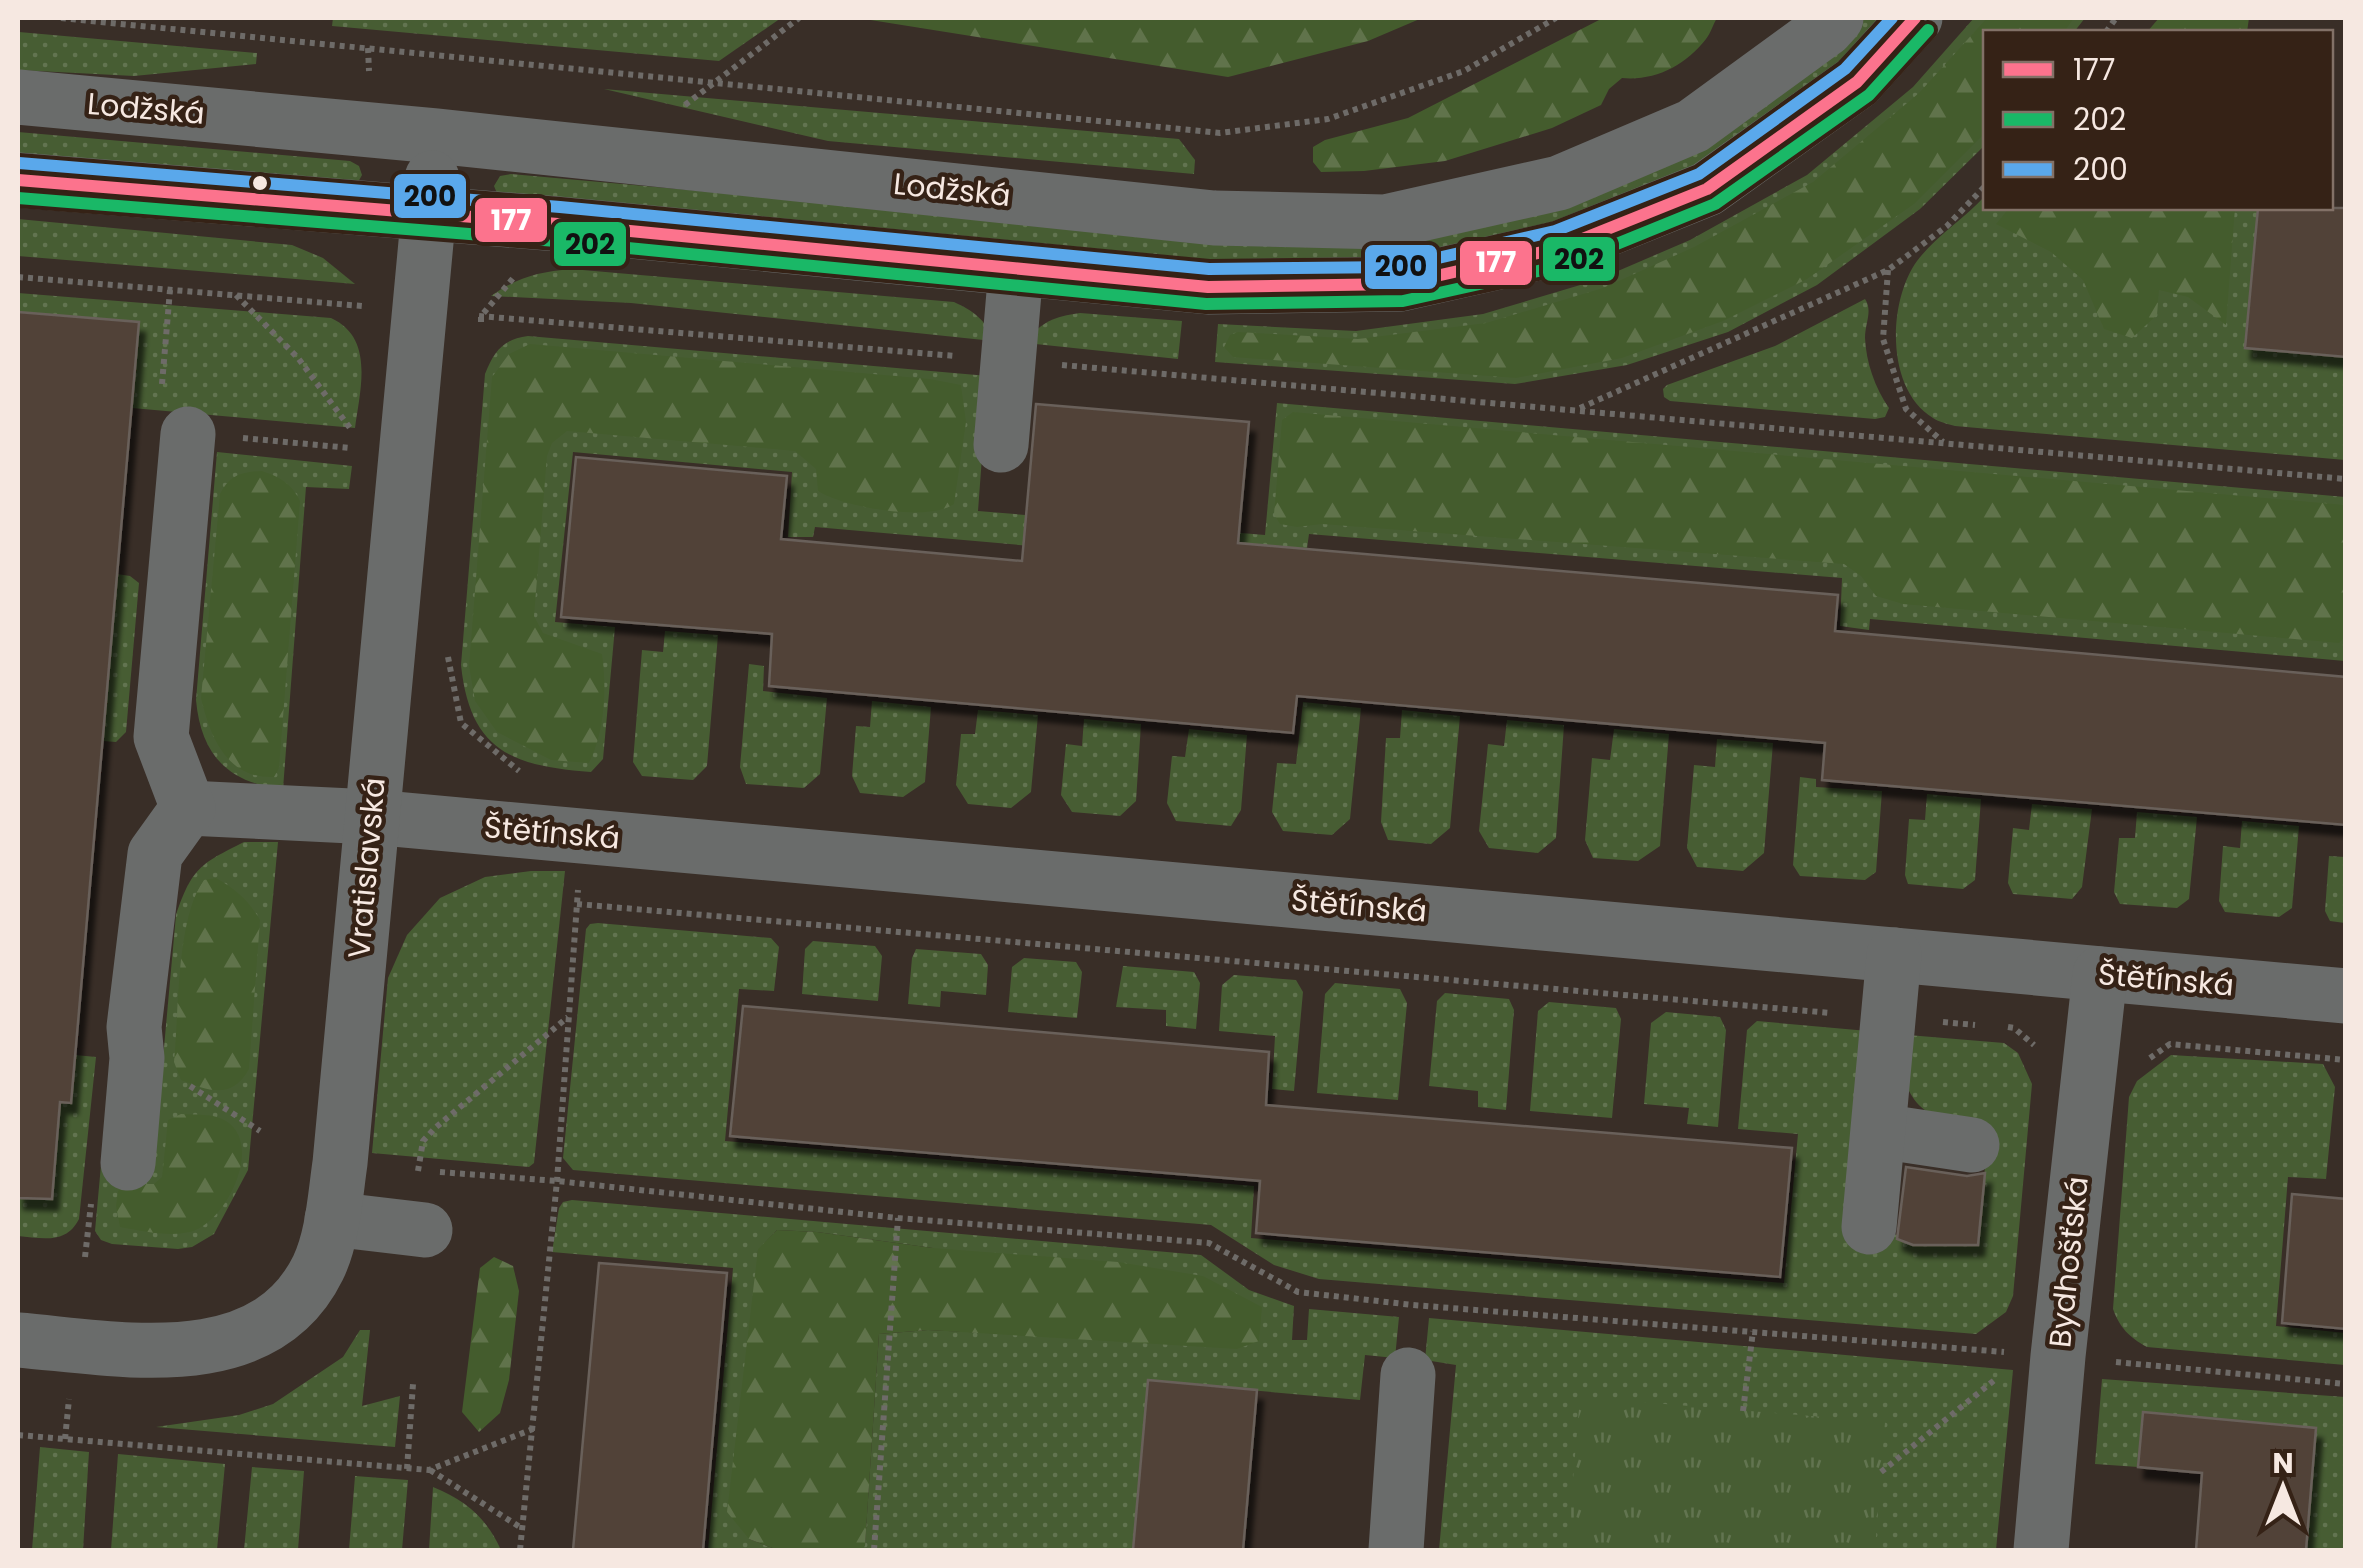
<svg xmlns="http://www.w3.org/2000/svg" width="2363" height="1568" viewBox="0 0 2363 1568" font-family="Poppins,sans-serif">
<defs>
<pattern id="grass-dots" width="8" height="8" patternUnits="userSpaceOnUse" patternTransform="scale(2.5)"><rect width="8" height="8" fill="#475d33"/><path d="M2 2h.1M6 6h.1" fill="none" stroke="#627450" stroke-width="1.8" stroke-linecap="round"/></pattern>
<pattern id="forest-firs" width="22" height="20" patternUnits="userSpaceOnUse" patternTransform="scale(2.5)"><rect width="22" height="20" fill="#445c2d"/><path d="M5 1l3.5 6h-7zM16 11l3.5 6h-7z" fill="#60734b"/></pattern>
<pattern id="park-tufts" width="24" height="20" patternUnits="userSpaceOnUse" patternTransform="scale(2.5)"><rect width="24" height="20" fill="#475d33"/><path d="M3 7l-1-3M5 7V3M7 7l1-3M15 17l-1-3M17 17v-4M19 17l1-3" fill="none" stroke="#627450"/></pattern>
<filter id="shadow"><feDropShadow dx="6" dy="11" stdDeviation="2.5" flood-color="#0009"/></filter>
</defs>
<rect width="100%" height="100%" fill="#392e27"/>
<g fill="url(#grass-dots)">
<polygon points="333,18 781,18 719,61 332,26"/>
<polygon points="1855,18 1893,18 1840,69 1707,162 1559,230 1386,265 1224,263 499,198 494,186 500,176 511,174 1157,232 1410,238"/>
<polygon points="1974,18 2085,18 2074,32 1986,32 1985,145 1920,209 1817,285 1728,332 1627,365 1515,384 1215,362 1218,324 1356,331 1483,314 1597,280 1690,240 1807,175 1913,87"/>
<polygon points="18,33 19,32 257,53 256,64 134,76 18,70"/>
<polygon points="604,89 1179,139 1195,160 1194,174 828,141"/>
<polygon points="18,132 350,161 359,166 362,175 357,184 18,158"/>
<path d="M1985,196l1,12h272l-13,140 100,9v103l-390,-34c-7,-2 -16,-4 -22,-8 -48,-29 -45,-117 -16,-157 18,-24 48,-43 68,-65z"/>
<polygon points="18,219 292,245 323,258 355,284 18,256"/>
<path d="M571,269l383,33c19,9 32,17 39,39l-362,-38 -140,-7c26,-19 48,-24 80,-27z"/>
<path d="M18,293l313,25c44,20 29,72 24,110l-223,-20 7,-85 -121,-10z"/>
<path d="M1865,299c8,12 0,24 0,39 1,24 10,50 24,70l-4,9 -10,2 -205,-18 -6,-4 -1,-8 4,-4 108,-39z"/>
<path d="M1080,313l102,8 -4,38 -152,-16c15,-22 28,-26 54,-30z"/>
<path d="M528,336l460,40 -10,135 287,24 12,-132 1068,94v164l-475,-42 -1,11 -29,-4 2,-48 -533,-44 -5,36 -489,-43 -2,10h-25l4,-65 -219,-20 -18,170 60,5 -12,132 -12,13c-79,-6 -121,-21 -130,-107l24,-291c9,-23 18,-35 43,-38z"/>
<path d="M217,452l135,14 -3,23 -43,-2 -23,302c-55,-6 -82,-34 -87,-89z"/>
<polygon points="117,574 130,576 139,583 126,732 116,742 103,741"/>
<polygon points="665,631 718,635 707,766 693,780 642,776 633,762 642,650 663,652"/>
<polygon points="749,664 764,666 763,691 827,698 820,774 804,788 746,784 740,767"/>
<polygon points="872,701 931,707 925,782 903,797 860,793 852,776 856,726 870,727"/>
<polygon points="1303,702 1361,708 1350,819 1332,835 1283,831 1272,812 1277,763 1296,764"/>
<polygon points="978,710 1038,715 1031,792 1011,808 968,804 956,785 961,734 975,734"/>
<polygon points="1402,710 1460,716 1450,828 1431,844 1388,840 1381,822 1386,738 1400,738"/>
<polygon points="1084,719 1141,724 1136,801 1120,816 1072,812 1061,795 1066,744 1082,746"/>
<polygon points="1507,720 1564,725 1556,838 1538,853 1489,848 1479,831 1488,744 1504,746"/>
<polygon points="1189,729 1247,735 1241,810 1231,826 1176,821 1167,803 1172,756 1185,757"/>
<polygon points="1614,729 1669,734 1660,846 1638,861 1593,858 1585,840 1592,758 1610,760"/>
<polygon points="1717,739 1773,743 1764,853 1743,871 1697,867 1687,848 1694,765 1715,767"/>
<polygon points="1800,777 1816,779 1816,787 1882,791 1876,872 1865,880 1800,876 1793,865"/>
<polygon points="1927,794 1981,799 1975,880 1963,889 1908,884 1905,875 1909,819 1925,820"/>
<polygon points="2032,804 2092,809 2082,887 2072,899 2013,894 2008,883 2013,828 2029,830"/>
<polygon points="2137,812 2197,817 2189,899 2177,908 2120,904 2114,892 2119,838 2135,838"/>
<polygon points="2242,821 2299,826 2292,908 2279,917 2225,912 2219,901 2223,846 2240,848"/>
<path d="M244,842h34l-30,328 -34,64 -22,13 -14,2 -66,-5 -11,-4 -6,-9 6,-66 52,4 23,-254c16,-47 24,-51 68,-73z"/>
<polygon points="2345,854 2345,923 2330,921 2325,911 2329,856 2345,857"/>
<polygon points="531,871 565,871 534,1163 529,1167 372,1153 388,978 407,935 440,898 485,877"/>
<path d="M598,923l173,15 8,9 -5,44 -35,-2 -14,152 529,45 -3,52 533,45 14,-149 -60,-5 9,-99 10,-9 111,10 20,203 88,8v2h2l10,-109c-69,-21 -83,-24 -92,-101l108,9 14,10 14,31 -19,212 -7,16 -30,22 -657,-55 -45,-14 -63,-40 -638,-55 -10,-12 23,-229 4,-5z"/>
<polygon points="813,941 875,946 882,956 878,1001 802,994 805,949"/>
<polygon points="916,949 981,954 988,965 986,995 941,991 940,1007 908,1004 912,958"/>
<polygon points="1024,958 1076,962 1082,972 1077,1018 1008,1012 1012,967"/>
<polygon points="1123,966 1194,972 1200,983 1196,1029 1166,1026 1166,1010 1116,1007"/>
<polygon points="1234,975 1296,980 1303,992 1294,1091 1272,1089 1275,1036 1219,1031 1222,985"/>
<polygon points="1335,983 1400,989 1407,1003 1398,1100 1317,1093 1325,994"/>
<polygon points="1445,993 1509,999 1514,1010 1506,1110 1478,1107 1478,1091 1429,1086 1437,1001"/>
<polygon points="1549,1002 1616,1008 1621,1019 1612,1118 1530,1111 1538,1011"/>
<polygon points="1666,1012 1720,1017 1726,1030 1718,1127 1687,1124 1689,1108 1644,1104 1651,1023"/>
<path d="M75,1055l21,2 -17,162c-13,26 -38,19 -61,17v-81l37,3 5,-57h11z"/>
<path d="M2171,1055l152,9 12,23 -9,92 -38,-2 -12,149 69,7v32l-198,-18c-18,-10 -27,-19 -34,-38l16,-212 8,-16z"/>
<polygon points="572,1200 1201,1255 1249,1290 1294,1306 1292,1340 1307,1340 1309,1309 1399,1317 1395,1358 1365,1355 1360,1400 1148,1381 1133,1550 861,1550 865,1545 879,1334 928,1330 1046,1336 933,1248 817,1232 777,1230 758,1250 749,1539 778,1550 708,1550 733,1268 552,1252 559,1208 563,1202"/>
<polygon points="1429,1318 2013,1370 1996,1550 1439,1550 1456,1365 1425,1360"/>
<polygon points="360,1330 370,1330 362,1406 400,1396 395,1447 156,1427 239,1415 273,1404 343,1357"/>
<polygon points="2102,1379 2345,1397 2345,1550 2306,1550 2316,1428 2143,1413 2138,1467 2095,1464"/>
<polygon points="40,1447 89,1452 83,1550 32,1550"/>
<polygon points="118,1454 225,1464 217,1550 111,1550"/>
<polygon points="252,1467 304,1471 298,1550 244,1550"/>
<polygon points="355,1476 408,1480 402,1550 349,1550"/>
<path d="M433,1487c33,14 53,30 68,63h-72z"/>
</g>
<g fill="url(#forest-firs)">
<polygon points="858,18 1422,18 1368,41 1228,77"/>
<path d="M1603,18h114c-4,6 -6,15 -11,21 -21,27 -51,42 -84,39l-13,11 -8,16 -49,23 -107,33 -81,10 -43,1 -8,-10v-15l12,-7 83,-22z"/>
<polygon points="1987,18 2074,18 2064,32 1986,32 1985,133 1914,204 1807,279 1723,321 1622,358 1516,378 1233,357 1224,347 1230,335 1238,332 1358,339 1486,323 1603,288 1694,247 1813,182 1919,93"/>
<polygon points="2159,18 2249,18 2247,32 2147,32"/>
<polygon points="2009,208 2235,208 2226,325 2188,297 2159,290 2157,315 2132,338 2104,329 2083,280 2051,252 1996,224"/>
<path d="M530,344l400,35 31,6 5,37 -12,82c-25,18 -109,4 -136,-13l-2,-22 -21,-18 -228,-20 -15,12 -5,13 -13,160 9,17 59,21c5,35 3,77 -13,109l-38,-3 -54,-28 -22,-31 -6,-35 23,-289 17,-23z"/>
<polygon points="1293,412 2345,505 2345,637 2339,643 1903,604 1876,596 1861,576 1844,564 1322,524 1297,527 1280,524 1274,514 1282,420"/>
<path d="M262,471c18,6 29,12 38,30l-21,267 -5,9c-47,2 -64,-40 -73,-79l19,-204c10,-19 21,-22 42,-23z"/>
<path d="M216,878c20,11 33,23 44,42l-11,149c-17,31 -40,22 -68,11l-7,-18c5,-49 2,-144 30,-182z"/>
<path d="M181,1114c14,1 33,-1 45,7 39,24 -1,103 -36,111 -22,5 -48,-1 -70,-5l-4,-21 2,-15 8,-7h28l8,-7 6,-57z"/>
<polygon points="777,1230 817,1232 933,1248 1118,1262 1203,1276 1262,1307 1259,1341 1237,1349 928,1330 879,1334 865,1546 861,1550 778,1550 749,1539 727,1512 758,1249"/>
<polygon points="494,1257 513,1266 519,1291 509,1380 500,1413 479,1432 462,1412 480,1268"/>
</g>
<polygon fill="url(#park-tufts)" points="1580,1397 1885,1422 1875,1550 1567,1550"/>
<g fill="#514339" stroke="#69605a" stroke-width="2.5" filter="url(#shadow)">
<polygon points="2258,208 2346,208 2346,357 2245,348"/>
<polygon points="18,312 139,322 71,1103 60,1102 52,1199 18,1198"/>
<polygon points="1036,404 1249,422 1238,543 1838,595 1835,631 2346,677 2346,825 1822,780 1825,743 1297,696 1293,733 769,686 772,634 561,617 576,457 787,476 781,539 1022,561"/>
<polygon points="743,1006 1269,1052 1266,1105 1792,1148 1780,1277 1256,1233 1260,1181 730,1136"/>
<polygon points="1906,1167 1967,1176 1985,1173 1978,1245 1913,1245 1897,1239"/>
<polygon points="2292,1194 2346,1199 2346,1329 2282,1323"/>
<polygon points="599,1263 727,1273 703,1550 573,1550"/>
<polygon points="1148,1380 1257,1390 1243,1550 1133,1550"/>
<polygon points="2143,1412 2316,1428 2306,1550 2196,1550 2202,1473 2138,1467"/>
</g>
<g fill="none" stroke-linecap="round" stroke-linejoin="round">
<g stroke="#6e6b68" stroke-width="6" stroke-dasharray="5 5" stroke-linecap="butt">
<polyline points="61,18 1220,133 1328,119 1464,71 1556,18"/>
<polyline points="2106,32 2116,18"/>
<polyline points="368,48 369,71"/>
<polyline points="685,105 799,18"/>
<polyline points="1888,270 1883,339 1906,409 1943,442"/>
<polyline points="18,277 362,306"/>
<polyline points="236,295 298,358 350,428"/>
<polyline points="479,316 955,356"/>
<polyline points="481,322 481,316 515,276"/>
<polyline points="1062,365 2346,479"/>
<polyline points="162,384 170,290"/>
<polyline points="1580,408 1888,270 1947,226 1986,185"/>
<polyline points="243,438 350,448"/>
<polyline points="448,657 461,723 519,771"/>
<polyline points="577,904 1831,1013"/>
<polyline points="1943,1022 1975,1025"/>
<polyline points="2008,1027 2014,1028 2034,1045"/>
<polyline points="2150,1058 2170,1044 2346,1060"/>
<polyline points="190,1086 260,1131"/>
<polyline points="418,1171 423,1141 435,1128 568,1017"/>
<polyline points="440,1172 557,1181 898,1218 1209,1243 1298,1292 1413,1305 2004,1352"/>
<polyline points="85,1257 91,1204"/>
<polyline points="2116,1362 2346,1384"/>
<polyline points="1743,1411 1753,1331"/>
<polyline points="18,1435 429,1470 533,1429"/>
<polyline points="65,1439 69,1399"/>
<polyline points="407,1469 413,1384"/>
<polyline points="430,1470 523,1529"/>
<polyline points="1881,1472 1997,1378"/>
<polyline points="520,1550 557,1181 578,890"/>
<polyline points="874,1550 898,1218"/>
</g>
<g stroke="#6a6c6b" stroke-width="55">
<polyline points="18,97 436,136 1214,218 1385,222 1559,183 1693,126 1826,29 1836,18"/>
<polyline points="18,180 558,224 1208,287 1401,284 1560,248 1707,189 1857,82 1915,18"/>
<polyline points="1001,445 1016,269"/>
<polyline points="188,808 372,817 2346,996"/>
<polyline points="1879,1131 1972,1145"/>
<polyline points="128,1163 137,1058 134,1027 155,854 188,808 161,737 188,434"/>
<polyline points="332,1219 425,1230"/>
<polyline points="1869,1227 1894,955"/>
<path d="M18,1340c99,8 245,40 300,-72 15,-31 17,-71 22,-105l92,-985"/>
<polyline points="1396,1550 1408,1375"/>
<polyline points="2041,1550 2058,1356 2100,974"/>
</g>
<defs>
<polyline id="bus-1" points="18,180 558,224 1208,287 1401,284 1560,248 1707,189 1857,82 1915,18"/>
<polyline id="bus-2" points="18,198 556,241 1206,304 1403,301 1565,265 1715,204 1869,95 1928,30"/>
<polyline id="bus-3" points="19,163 560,207 1209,269 1399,267 1555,231 1699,174 1845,69 1892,18"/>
</defs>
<use href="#bus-1" stroke="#352216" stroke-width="20"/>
<use href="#bus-2" stroke="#352216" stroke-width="20"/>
<use href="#bus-3" stroke="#352216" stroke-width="20"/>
<use href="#bus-1" stroke="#fc738d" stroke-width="12"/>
<use href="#bus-2" stroke="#1ab867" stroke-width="12"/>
<use href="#bus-3" stroke="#5aa8eb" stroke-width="12"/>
</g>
<circle fill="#f6e8e1" stroke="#352216" stroke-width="4" cx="260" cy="183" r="9"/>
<g text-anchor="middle" stroke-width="9" stroke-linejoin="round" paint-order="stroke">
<g font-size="30" fill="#f6e8e1" stroke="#352216">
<text transform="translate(146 109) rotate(5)" y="10">Lodžská</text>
<text transform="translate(952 190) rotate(6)" y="10">Lodžská</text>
<text transform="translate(552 833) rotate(5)" y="10">Štětínská</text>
<text transform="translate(367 868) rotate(-85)" y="10">Vratislavská</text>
<text transform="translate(1359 906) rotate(5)" y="10">Štětínská</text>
<text transform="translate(2166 980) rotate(5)" y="10">Štětínská</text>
<text transform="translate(2069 1262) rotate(-84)" y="10">Bydhošťská</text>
</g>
</g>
<g stroke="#352216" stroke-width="4">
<rect x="392" y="172" width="76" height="48" rx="10" fill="#5aa8eb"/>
<rect x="473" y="196" width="76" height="48" rx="10" fill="#fc738d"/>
<rect x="552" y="220" width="76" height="48" rx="10" fill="#1ab867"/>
<rect x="1541" y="235" width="76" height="48" rx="10" fill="#1ab867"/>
<rect x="1458" y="239" width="76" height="48" rx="10" fill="#fc738d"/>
<rect x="1363" y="243" width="76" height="48" rx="10" fill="#5aa8eb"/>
</g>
<g font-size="28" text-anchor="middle" font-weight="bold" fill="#fff">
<text x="511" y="230">177</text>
<text x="1496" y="272">177</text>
</g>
<g font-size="28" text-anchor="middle" font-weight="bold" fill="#111">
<text x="430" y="206">200</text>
<text x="590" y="254">202</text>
<text x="1579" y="269">202</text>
<text x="1401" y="276">200</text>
</g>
<rect width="2363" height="1568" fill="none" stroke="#f6e8e1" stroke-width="40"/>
<rect x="1983" y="30" width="350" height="180" fill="#352216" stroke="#827167" stroke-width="2.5"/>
<rect x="2003" y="62" width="50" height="15" fill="#fc738d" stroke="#827167" stroke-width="2.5"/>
<text x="2073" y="80" font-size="30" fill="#f6e8e1">177</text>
<rect x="2003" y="112" width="50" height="15" fill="#1ab867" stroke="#827167" stroke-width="2.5"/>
<text x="2073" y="130" font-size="30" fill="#f6e8e1">202</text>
<rect x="2003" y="162" width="50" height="15" fill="#5aa8eb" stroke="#827167" stroke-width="2.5"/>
<text x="2073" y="180" font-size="30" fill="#f6e8e1">200</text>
<g transform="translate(2283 1488)" stroke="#352216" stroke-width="8" paint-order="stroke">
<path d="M0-8L18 38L0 25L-18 38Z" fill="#f6e8e1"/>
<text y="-15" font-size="28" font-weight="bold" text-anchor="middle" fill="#f6e8e1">N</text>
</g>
</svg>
